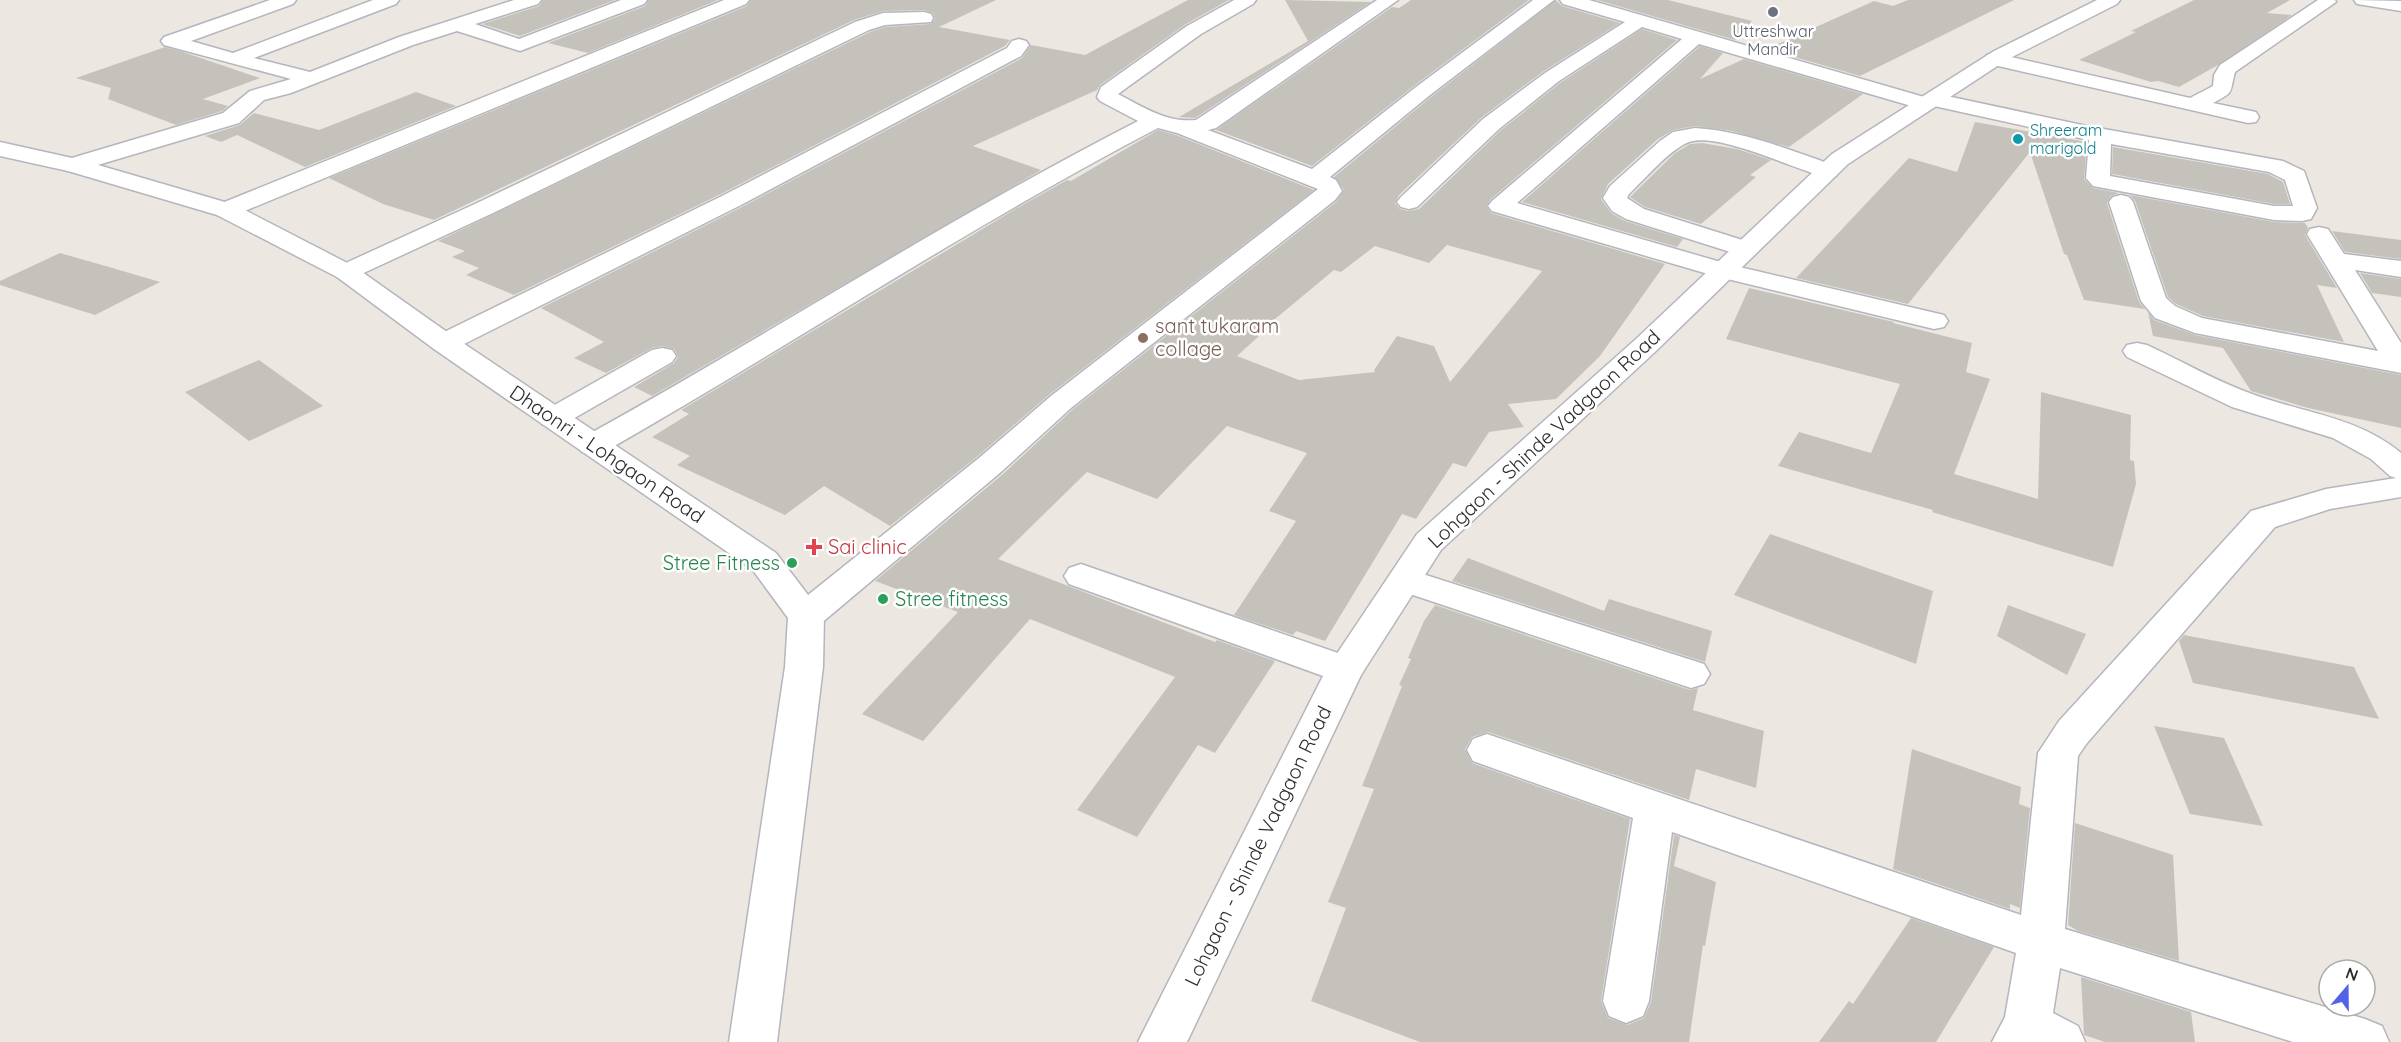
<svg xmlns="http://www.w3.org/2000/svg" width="2401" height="1042" viewBox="0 0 2401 1042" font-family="Quicksand,sans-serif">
<rect width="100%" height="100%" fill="#ece8e1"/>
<g fill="#c5c2bc" fill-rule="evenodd">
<polygon points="543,0 615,0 520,36 482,24 539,6"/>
<polygon points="649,0 718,0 588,53 548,43 645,6"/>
<polygon points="751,0 996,0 939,27 1010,40 1005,46 721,194 514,295 466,275 479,268 452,257 465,251 438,241 870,32 885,27 931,24 935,19 933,13 924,10 883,11 854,20 434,220 383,204 329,178 747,6"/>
<polygon points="1188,0 1229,0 1186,24 1100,85 1097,90 973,146 1041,170 652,396 634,387 674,363 678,357 674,349 662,346 652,348 606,373 574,358 604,342 541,308 740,208 1022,58 1031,45 1085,55"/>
<polygon points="1285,0 1371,2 1195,118 1179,117 1308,41"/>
<polygon points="1411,0 1529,0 1415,85 1312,166 1216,130 1392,7 1399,8"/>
<path d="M1556,0l6,6 58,17 -76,48 -62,46 -83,78 -4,8 5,6 8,2 11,-2 81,-78 60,-48 82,-54 35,11 -186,159 -5,7 5,7 174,51 -65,92 -44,43 -48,5 16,23 -35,5 -23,35 -13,-4 -37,56 -14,-5 -77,127 -29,-10 -3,4 -59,-20 62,-94 -27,-10 38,-58 -80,-27 -70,73 -70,-27 -89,87 217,83 2,-2 58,21 -60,92 -17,-8 -61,92 -60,-27 98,-133 -145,-58 -107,122 -61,-27 96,-102 -83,-31 128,-107 69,-64 264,-208 8,-12 -10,-13 97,-80zM1447,245l95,26 -92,111 -16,-36 -37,-10 -23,34 1,2 -76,8 -62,-24 22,-20 -3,-1 78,-65 7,2 34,-26 54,17z"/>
<polygon points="1597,0 1668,0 1752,21 1735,40"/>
<polygon points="1908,0 2014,0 1860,76 1767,49 1874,1 1893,6"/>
<polygon points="2194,0 2290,0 2267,13 2292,15 2218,65 2179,87 2158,81 2151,82 2079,60 2136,32 2131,31"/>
<polygon points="1700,46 1723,53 1700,79 1744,59 1863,94 1789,147 1732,131 1695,126 1673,130 1658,139 1608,184 1601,199 1611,213 1625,221 1683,239 1677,247 1522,202"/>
<polygon points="165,47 183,52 260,78 203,99 228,106 222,111 176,125 108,99 111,88 76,78"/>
<polygon points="416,92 456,106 305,167 237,135 221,142 205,136 240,125 254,113 319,130"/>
<polygon points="1975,122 2087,142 2084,179 2093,188 2119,193 2111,196 2107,203 2139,302 2145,309 2084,300 2067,255 2064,254 2030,152 1908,304 1796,278 1909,158 1957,172"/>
<polygon points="1158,130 1176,135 1314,190 1050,394 978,456 890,526 824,486 785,515 677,465 690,456 652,437 689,414 681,410 1019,207 1067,180 1071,181"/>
<polygon points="1702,143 1737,149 1771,160 1750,175 1756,177 1701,224 1645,207 1630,197 1675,153 1690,144"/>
<polygon points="2113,147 2268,174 2283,182 2290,204 2274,204 2112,174"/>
<polygon points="2130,195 2274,222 2305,223 2308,228 2305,235 2337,288 2317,285 2344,342 2203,316 2176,304 2168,297 2135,201"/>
<polygon points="2332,231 2401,240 2401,259 2345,252"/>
<polygon points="60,253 109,267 160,282 95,315 0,285 0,281"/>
<polygon points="2360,273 2401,279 2401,297 2372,293"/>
<polygon points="1749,288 1894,322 1893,323 1972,343 1966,372 1990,379 1954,474 2038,499 2041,392 2131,415 2130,460 2134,461 2136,484 2113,567 1932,512 1933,510 1778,466 1799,432 1871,453 1900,384 1726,339"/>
<polygon points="2148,312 2154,320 2195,335 2401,375 2401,428 2308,408 2251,391 2223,348 2153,336"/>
<polygon points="259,360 323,406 249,441 185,392"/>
<polygon points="1770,534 1933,591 1916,664 1734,595"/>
<polygon points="1468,558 1604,611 1609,599 1712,631 1705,662 1452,581"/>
<polygon points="1435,605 1690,690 1698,688 1693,710 1764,731 1756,788 1696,769 1689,800 1488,732 1472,737 1465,749 1472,763 1630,819 1601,1001 1608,1018 1627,1025 1644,1018 1651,1002 1674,835 1680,837 1674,866 1716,882 1705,946 1703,945 1689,1042 1420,1042 1311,1001 1346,908 1328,902 1374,789 1362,786 1402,686 1399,685 1411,659 1408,658 1424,621"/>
<polygon points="2008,605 2086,634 2067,675 1997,636"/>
<polygon points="2184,635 2354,667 2379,719 2193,683 2179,641"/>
<polygon points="2154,726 2224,738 2263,826 2190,814"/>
<polygon points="1912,749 2021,787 2019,804 2030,808 2020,908 2010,904 2010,909 1893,869"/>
<polygon points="2075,823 2173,855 2179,961 2078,931 2068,925"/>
<polygon points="1911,918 1994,947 1936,1042 1819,1042 1849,1001 1853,1004"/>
<polygon points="2081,977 2191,1012 2195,1042 2105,1042 2084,1035"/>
</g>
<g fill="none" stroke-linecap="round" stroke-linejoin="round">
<defs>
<g id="minor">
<polygon points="270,0 296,0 293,4 191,41 233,53 373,0 399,0 396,4 254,58 310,72 399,37 514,0 541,0 538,4 475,24 519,39 621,0 647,0 644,4 520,51 457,31 413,45 291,93 264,100 239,123 81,170 73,172 65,170 62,165 65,160 223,113 250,91 291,79 164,45 161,41 164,37"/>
<polygon points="724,0 749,0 746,4 235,215 226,217 217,215 214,210 217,205"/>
<path d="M1234,0h22l-3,4 -52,30 -83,60c25,13 49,29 78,26l181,-120h21l-182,128 -8,2 104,39 104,-82 117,-87h21l-124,95 -100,82 6,3 6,11 -7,9 -264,208 -70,64 -182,153 -13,4 -13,-4 -5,-9 5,-9 186,-149 72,-62 267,-207 -141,-56 -19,-5c-190,99 -368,218 -554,324l-11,2 -11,-2 -4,-7 4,-7c187,-103 366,-220 556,-317l-38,-20 -3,-4 4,-10 86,-61z"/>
<path d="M1560,0h29l335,97 9,-4 154,33 196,35 21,10 13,37 -6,11 -9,2 -28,-1 -181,-34 -7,-8 3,-38 -155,-34 -9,4 -226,-66 -182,159 214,62 213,50 4,6 -4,6 -10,2 -219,-53 -223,-65 -4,-5 4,-5 190,-162 -40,-12 -83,54 -60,48 -82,78 -8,2 -8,-2 -4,-5 4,-5 82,-78 62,-46 80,-51 -62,-18zM2111,144l158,28 16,8 8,26h-19l-164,-30z"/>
<path d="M2318,0h17l1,2 -101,70c-6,23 0,19 -22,31l43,9 3,5 -3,5 -8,1 -254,-58 -7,-2 -3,-4 3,-4 7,-2 196,45 23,-12 1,-11 6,-10z"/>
<polygon points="2354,0 2401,1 2401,11 2357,4"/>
<polygon points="924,12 931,14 933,18 931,22 885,25 869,30 493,213 355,277 346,280 337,277 333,272 337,267 477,203 855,22 883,13"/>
<polygon points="1019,39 1026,41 1029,45 1021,56 739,206 454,349 444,351 434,349 430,343 434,337 722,196 1007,48 1012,41"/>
<path d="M1695,128c49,3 95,22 141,38l3,5 -3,5 -8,2c-32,-8 -109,-46 -139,-36 -19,7 -45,38 -60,52l-2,4 17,11 111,35 4,5 -4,5 -9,3 -120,-38 -14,-8 -9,-13 7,-12 50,-45 13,-9z"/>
<polygon points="2121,195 2129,197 2133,202 2166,298 2175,306 2202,318 2378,351 2307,234 2310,229 2319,227 2328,229 2344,254 2401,261 2401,277 2355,270 2401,343 2401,373 2195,333 2155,318 2141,301 2109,202 2113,197"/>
<path d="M2137,343l10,2c35,16 68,36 105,49 51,19 106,23 149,59v44l-71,12 -55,18 -188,216 -9,13 -13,173 300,90 17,7 7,16h-96l-233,-74 -7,45 25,13 7,16h-93l13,-25 11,-64 -344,-121 -23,169 -6,15 -17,7 -17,-7 -6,-15 30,-183 -160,-57 -6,-11 6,-11 14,-5 534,181 17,-162 21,-32 192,-210 75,-22 70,-11 -6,-2 -19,-17 -38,-21 -101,-31 -105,-50 -4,-6 4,-6z"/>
<polygon points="662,348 672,350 676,356 672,362 564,424 553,427 542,424 538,418 542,412 652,350"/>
<polygon points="1081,564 1358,660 1364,670 1358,680 1345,684 1069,584 1064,576 1069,568"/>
<polygon points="1404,568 1704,664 1710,674 1704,684 1691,688 1392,588 1387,580 1392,572"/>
</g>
<polygon id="tertiary" points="2097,0 2120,0 2117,4 2008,59 1848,164 1656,351 1441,550 1361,675 1187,1042 1138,1042 1326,670 1417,534 1636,339 1832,154 1994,51"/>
<polygon id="secondary" points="0,142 81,160 235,205 355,267 454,337 776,553 824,616 823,667 777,1042 729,1042 785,667 788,618 752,569 434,349 337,277 217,215 68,171 0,156"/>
</defs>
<use href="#minor" stroke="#b4b5be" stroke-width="3"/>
<use href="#tertiary" stroke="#b4b5be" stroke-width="3"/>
<use href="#secondary" stroke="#b4b5be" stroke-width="3"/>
<use href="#minor" fill="#fff" fill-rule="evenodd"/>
<use href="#tertiary" fill="#fff" fill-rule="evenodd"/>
<use href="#secondary" fill="#fff" fill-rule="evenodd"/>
</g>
<circle fill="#6b7280" stroke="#fff" stroke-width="2" cx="1773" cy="12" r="6"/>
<circle fill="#0f9aa8" stroke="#fff" stroke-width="2" cx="2018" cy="139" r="6"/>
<circle fill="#8d6e63" stroke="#fff" stroke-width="2" cx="1143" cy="338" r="6"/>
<path fill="#e0444e" stroke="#fff" stroke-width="2" d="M811 538h6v6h6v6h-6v6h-6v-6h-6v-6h6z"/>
<g fill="#2e9e5b" stroke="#fff" stroke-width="2">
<circle cx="792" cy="563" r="6"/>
<circle cx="883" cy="599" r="6"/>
</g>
<g text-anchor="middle" stroke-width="5" stroke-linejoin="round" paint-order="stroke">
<g font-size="16" fill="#5b616d" stroke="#fff">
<text x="1773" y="37">Uttreshwar<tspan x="1773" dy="18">Mandir</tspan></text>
</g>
<g font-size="16" fill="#0d838f" stroke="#fff" text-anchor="start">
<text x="2030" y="136">Shreeram<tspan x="2030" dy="18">marigold</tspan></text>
</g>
<g font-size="20" fill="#785e54" stroke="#fff" text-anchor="start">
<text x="1155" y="333">sant tukaram<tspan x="1155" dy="23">collage</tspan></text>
</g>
<g font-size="20" fill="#2c2c2c" stroke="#fff">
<text transform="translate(1544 439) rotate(-43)" y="7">Lohgaon - Shinde Vadgaon Road</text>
<text transform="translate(607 454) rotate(34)" y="7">Dhaonri - Lohgaon Road</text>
<text transform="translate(1258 846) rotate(-64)" y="7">Lohgaon - Shinde Vadgaon Road</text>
</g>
<g font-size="20" fill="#be3a42" stroke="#fff" text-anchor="start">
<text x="828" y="554">Sai clinic</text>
</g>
<g font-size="20" fill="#27864d" stroke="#fff" text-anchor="end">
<text x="780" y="570">Stree Fitness</text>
<text x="895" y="606" text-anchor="start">Stree fitness</text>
</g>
</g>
<g transform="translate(2347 988) rotate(20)"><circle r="28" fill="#ffffff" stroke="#ababab" stroke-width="1.5"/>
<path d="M0-4.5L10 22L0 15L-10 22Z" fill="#5362e7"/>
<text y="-9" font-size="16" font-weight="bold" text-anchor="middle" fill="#2c2c2c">N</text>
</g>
</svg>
